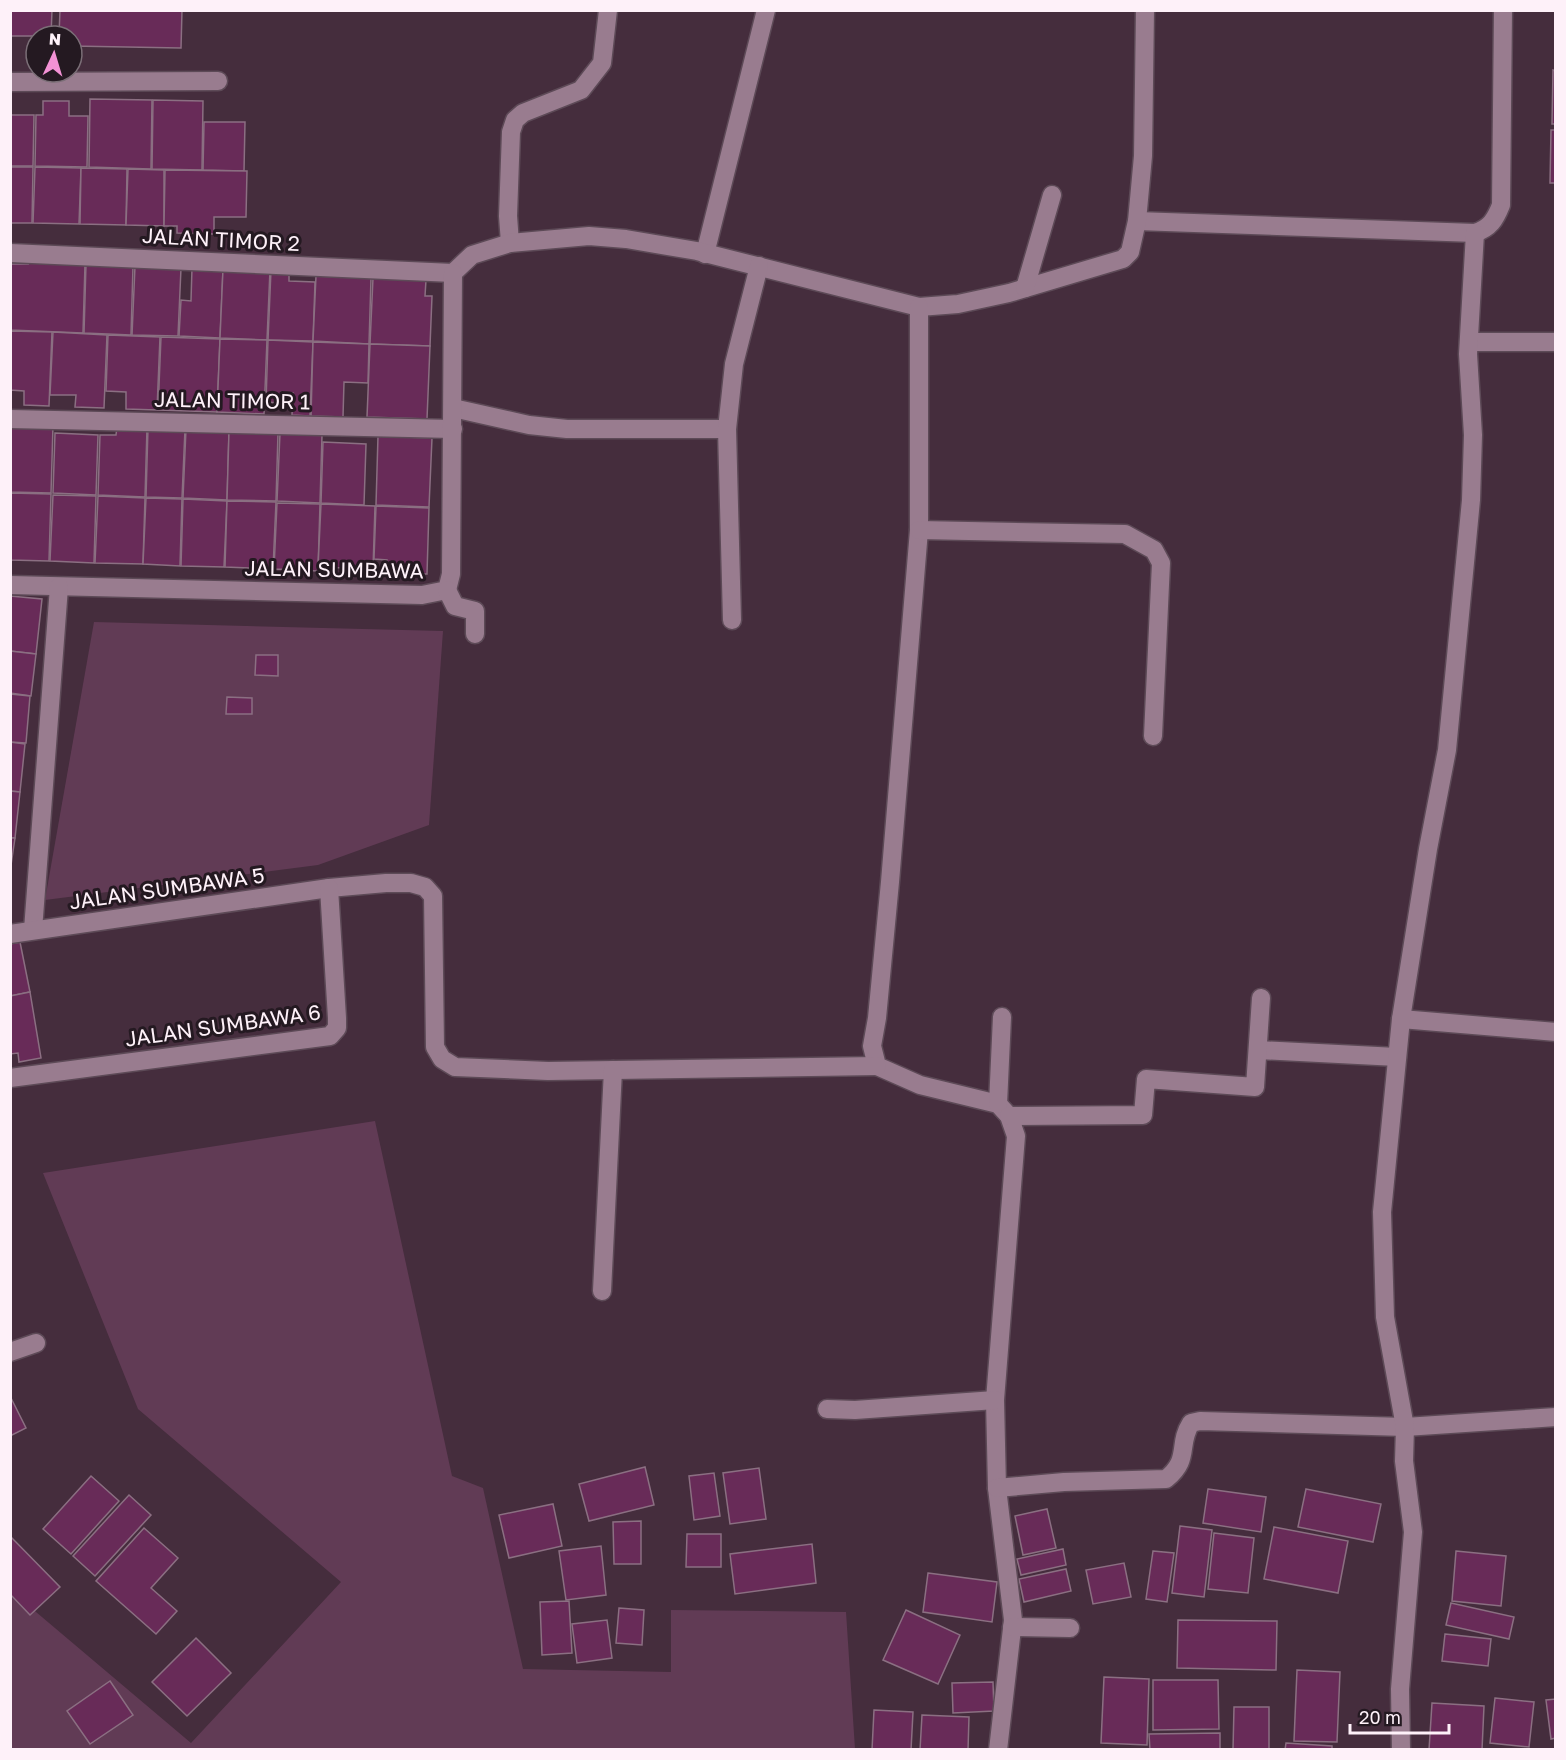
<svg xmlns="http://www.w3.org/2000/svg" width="1566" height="1760" viewBox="0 0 1566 1760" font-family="'Golos Text',sans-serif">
<rect width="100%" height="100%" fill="#452d3d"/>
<g fill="#613b55">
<polygon points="94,622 443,631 429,825 318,865 45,900"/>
<polygon points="375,1121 452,1476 483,1488 523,1669 671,1672 671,1610 846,1612 855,1749 11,1749 10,1590 191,1743 341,1582 138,1409 43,1173"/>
</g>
<g fill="#682b58" stroke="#8b6f82" stroke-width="1.5">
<polygon points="10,10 52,10 51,36 10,36"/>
<polygon points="60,10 182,10 181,48 72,46 72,36 59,36"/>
<polygon points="1553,70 1556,71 1556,124 1552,124"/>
<polygon points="90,99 152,100 151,169 89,167"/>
<polygon points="153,100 203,101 202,170 152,169"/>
<polygon points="43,101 69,101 69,116 88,116 87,167 35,166 36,115 43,115"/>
<polygon points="10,115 34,115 33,166 10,166"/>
<polygon points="204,122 245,122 244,171 203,170"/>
<polygon points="1551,130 1556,130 1556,183 1550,183"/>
<polygon points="10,167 33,167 32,223 10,223"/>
<polygon points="35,167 81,168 79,224 33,223"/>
<polygon points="81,168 127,169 126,225 80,224"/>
<polygon points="128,169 164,170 164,226 126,225"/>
<polygon points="165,170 247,171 246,217 214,217 214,234 177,233 177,226 164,226"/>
<polygon points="27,262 85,264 83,333 10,330 10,264 28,264"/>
<polygon points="86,264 133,266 131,335 84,333"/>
<polygon points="135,266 181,268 178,336 132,335"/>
<polygon points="192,268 223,269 220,338 179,336 181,300 191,301"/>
<polygon points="223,269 270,270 267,340 220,338"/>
<polygon points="271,270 289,271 289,281 315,282 313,341 268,340"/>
<polygon points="316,276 371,278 369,344 313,341"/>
<polygon points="373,278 426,280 425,296 432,296 430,346 370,344"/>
<polygon points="10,331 52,332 49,406 24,405 24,391 10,390"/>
<polygon points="53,332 107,335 104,408 75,407 76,395 50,395"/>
<polygon points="108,335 160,337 157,410 126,409 126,392 106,391"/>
<polygon points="161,337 220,339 217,412 158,410"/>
<polygon points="220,339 267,340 264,414 217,412"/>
<polygon points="268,340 313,342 310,416 292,415 293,393 281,392 281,403 266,402"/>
<polygon points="313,342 369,344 368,383 344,382 343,417 311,416"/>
<polygon points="370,344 430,346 427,419 367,417"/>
<polygon points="10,423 53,425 51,493 10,492"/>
<polygon points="117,427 147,428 145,497 98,495 100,435 116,435"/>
<polygon points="148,428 185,429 182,498 146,497"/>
<polygon points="186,429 229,431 227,500 183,498"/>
<polygon points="229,431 278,433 276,501 227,500"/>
<polygon points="55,433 98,435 96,495 53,493"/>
<polygon points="280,433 322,435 320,503 277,501"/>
<polygon points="378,436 432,438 429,507 376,505"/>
<polygon points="323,442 366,444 364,505 321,503"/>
<polygon points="10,493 51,494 49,561 10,560"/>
<polygon points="53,495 96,496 94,563 50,561"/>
<polygon points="98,496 145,498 143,564 95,563"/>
<polygon points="146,498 182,499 180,566 143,564"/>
<polygon points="183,499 227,501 224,567 181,566"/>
<polygon points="227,501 276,502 273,569 225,567"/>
<polygon points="277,503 320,504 318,571 274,569"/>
<polygon points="321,504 375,506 373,569 318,567"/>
<polygon points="376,506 429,508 427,574 386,573 387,560 374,559"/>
<polygon points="10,596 42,599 36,654 10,651"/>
<polygon points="10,651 36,654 31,696 10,693"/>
<polygon points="256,655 278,655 278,676 255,675"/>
<polygon points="10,694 30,696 26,743 10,742"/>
<polygon points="227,697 252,698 252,714 226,714"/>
<polygon points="10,742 25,744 20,792 10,791"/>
<polygon points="10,791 20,792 15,838 10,838"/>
<polygon points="10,838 15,838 10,872"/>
<polygon points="20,942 30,992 10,996 10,944"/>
<polygon points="30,992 41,1058 19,1062 18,1053 10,1054 10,996"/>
<polygon points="10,1396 26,1428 10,1436"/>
<polygon points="645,1467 654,1505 589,1521 579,1484"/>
<polygon points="759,1468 766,1519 730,1524 723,1473"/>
<polygon points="714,1473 720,1516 694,1520 689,1476"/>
<polygon points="91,1476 119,1501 71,1554 43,1529"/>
<polygon points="1208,1489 1266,1497 1261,1532 1203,1523"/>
<polygon points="1306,1489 1381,1504 1373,1542 1298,1527"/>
<polygon points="129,1495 151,1515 95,1576 73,1556"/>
<polygon points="553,1504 562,1546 509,1558 499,1515"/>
<polygon points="1047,1509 1056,1548 1023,1555 1015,1516"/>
<polygon points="641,1521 641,1564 614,1564 613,1522"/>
<polygon points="1180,1526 1212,1530 1204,1597 1172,1593"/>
<polygon points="1274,1527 1348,1541 1338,1593 1264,1579"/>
<polygon points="144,1528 178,1558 151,1588 177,1611 156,1634 96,1581"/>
<polygon points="1214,1533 1254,1538 1248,1593 1208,1589"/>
<polygon points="687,1534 721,1534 721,1567 686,1567"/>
<polygon points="10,1536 60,1587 30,1615 10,1594"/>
<polygon points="812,1544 816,1583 735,1594 730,1554"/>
<polygon points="601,1546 606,1595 566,1600 559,1551"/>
<polygon points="1063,1549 1066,1565 1021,1575 1017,1559"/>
<polygon points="1153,1551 1174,1553 1167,1602 1146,1599"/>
<polygon points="1456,1551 1506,1556 1501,1606 1452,1601"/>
<polygon points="1124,1563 1131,1597 1093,1604 1086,1570"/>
<polygon points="1066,1569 1071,1591 1024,1602 1019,1579"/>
<polygon points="928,1573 997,1582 992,1622 923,1612"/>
<polygon points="569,1601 572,1653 542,1655 540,1602"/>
<polygon points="1451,1603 1514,1617 1509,1639 1446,1625"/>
<polygon points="619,1608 644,1610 642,1645 616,1643"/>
<polygon points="906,1610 960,1635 938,1684 883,1660"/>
<polygon points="607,1620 612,1658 577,1663 572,1624"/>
<polygon points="1178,1620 1277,1621 1276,1670 1177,1668"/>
<polygon points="1445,1634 1491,1639 1488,1666 1442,1661"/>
<polygon points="196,1638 231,1673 187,1716 152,1682"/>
<polygon points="1297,1670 1340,1672 1337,1742 1294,1741"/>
<polygon points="1104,1677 1149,1679 1147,1745 1101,1743"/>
<polygon points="1153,1680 1218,1680 1219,1729 1153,1730"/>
<polygon points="110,1681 133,1715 90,1744 67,1711"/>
<polygon points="993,1682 994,1711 953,1713 952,1683"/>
<polygon points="1495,1698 1534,1702 1529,1747 1490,1743"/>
<polygon points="1556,1699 1556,1738 1551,1739 1546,1700"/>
<polygon points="1432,1703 1484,1706 1482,1750 1429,1750"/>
<polygon points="1234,1707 1269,1707 1269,1750 1233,1750"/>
<polygon points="874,1710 913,1712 911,1750 872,1750"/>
<polygon points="922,1715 969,1717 968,1750 920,1750"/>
<polygon points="1220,1733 1220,1750 1150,1750 1149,1734"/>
<polygon points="1286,1743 1332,1746 1332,1750 1285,1750"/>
</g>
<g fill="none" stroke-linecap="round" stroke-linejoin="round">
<defs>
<g id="minor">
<polyline points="10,82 218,81"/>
<path d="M1137,221l338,12c15,-5 20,-13 26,-28l2,-195"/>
<polyline points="510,243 508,216 511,132 515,120 523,113 581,90 602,63 608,10"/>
<polyline points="10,253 453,273"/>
<polyline points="705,254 766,10"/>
<polyline points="453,273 472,255 510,243 589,236 626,239 697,251 919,307 958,304 1009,293 1123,259 1130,252 1137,221 1143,156 1145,10"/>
<polyline points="1025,288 1052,195"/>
<polyline points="919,307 919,530 890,882 877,1018 872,1046 877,1066 920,1085 998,1104 1009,1116 1016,1136 995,1400 997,1488 1013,1620 998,1750"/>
<polyline points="1469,342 1556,342"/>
<polyline points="453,408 529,425 567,429 727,429"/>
<polyline points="10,419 453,429"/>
<polyline points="919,530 1125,534 1154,550 1161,563 1153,736"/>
<polyline points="10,585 422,595 447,590 451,574 453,273"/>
<polyline points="447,590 455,606 475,611 475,634"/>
<polyline points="732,620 727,429 734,364 759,266"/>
<polyline points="33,930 59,587"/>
<polyline points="10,934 329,888 386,883 411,883 425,887 433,896 435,1047 442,1059 455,1067 548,1071 877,1066"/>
<polyline points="1401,1019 1556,1032"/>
<polyline points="1258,1050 1397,1057"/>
<polyline points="10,1078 330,1036 337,1028 337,1018 329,888"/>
<polyline points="998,1104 1002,1017"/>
<polyline points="1009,1116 1143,1115 1146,1079 1255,1087 1261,998"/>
<polyline points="602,1291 613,1070"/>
<polyline points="10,1352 36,1343"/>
<polyline points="827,1409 855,1410 995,1400"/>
<path d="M997,1488l67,-6 102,-3c25,-20 11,-34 25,-56l9,-2 205,6 151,-10"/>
<polyline points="1012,1627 1070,1628"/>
<polyline points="1401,1750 1400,1689 1413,1532 1404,1461 1405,1427 1385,1317 1382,1212 1401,1019 1428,849 1447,750 1471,500 1473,435 1468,354 1475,233"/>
</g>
</defs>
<use href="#minor" stroke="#5d4a57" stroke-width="21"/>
<use href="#minor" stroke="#997c8f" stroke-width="18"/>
</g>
<g text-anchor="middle" stroke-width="6" stroke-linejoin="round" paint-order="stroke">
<g font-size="21" fill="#fef1f9" stroke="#241921">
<text transform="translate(221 240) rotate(3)" y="7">JALAN TIMOR 2</text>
<text transform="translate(232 401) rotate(1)" y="7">JALAN TIMOR 1</text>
<text transform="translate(334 570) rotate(1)" y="7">JALAN SUMBAWA</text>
<text transform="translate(167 889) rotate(-8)" y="7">JALAN SUMBAWA 5</text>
<text transform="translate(223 1026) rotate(-8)" y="7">JALAN SUMBAWA 6</text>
</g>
</g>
<rect width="1566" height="1760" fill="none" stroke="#fef1f9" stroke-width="24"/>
<g transform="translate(54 54) rotate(4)"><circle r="28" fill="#241921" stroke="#7b6f77" stroke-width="1.5"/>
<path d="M0-4.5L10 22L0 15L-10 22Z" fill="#f391d5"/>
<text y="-9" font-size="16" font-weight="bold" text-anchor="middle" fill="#fef1f9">N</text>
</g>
<path d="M1350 1724v9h99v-9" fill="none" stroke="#fef1f9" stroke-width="3"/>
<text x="1359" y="1724" font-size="18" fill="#fef1f9" stroke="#241921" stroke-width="4.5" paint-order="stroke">20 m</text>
</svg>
